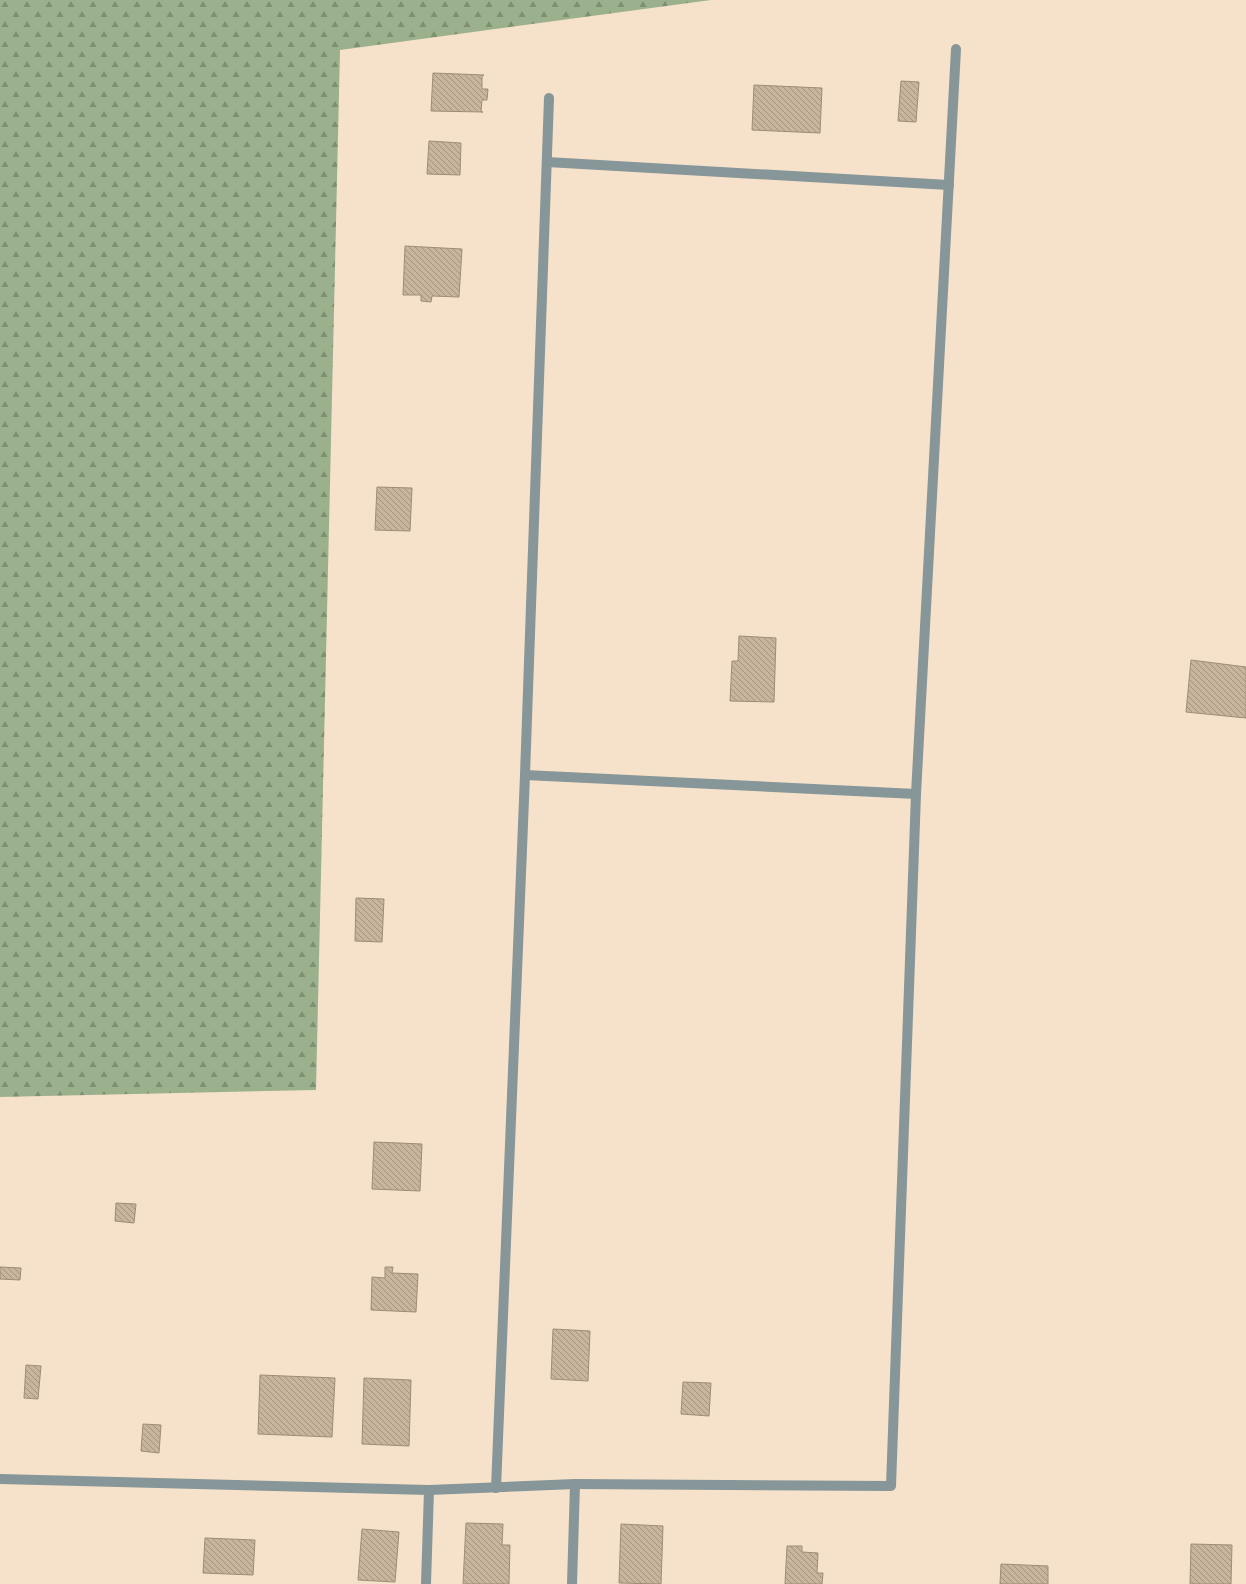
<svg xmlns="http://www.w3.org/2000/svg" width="1246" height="1584" viewBox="0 0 1246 1584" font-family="Helvetica,sans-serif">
<defs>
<pattern id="forest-firs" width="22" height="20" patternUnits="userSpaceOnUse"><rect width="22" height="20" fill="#9bb08c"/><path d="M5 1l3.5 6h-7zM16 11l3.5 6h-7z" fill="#7f8f72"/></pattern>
<pattern id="building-back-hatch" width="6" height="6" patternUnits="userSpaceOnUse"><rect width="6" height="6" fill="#c8b59e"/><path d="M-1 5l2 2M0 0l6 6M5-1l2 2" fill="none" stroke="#a39380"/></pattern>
</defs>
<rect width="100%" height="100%" fill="#f6e2ca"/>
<polygon fill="url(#forest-firs)" points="0,0 711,0 340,50 316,1090 0,1097"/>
<g fill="url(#building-back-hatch)" stroke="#9e8c76">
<polygon points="433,73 484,75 482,76 482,89 488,89 487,100 482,100 481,112 483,112 431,111"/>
<polygon points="901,81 919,82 916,122 898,121"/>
<polygon points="754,85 822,88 820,133 752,130"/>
<polygon points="429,141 461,143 460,175 427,174"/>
<polygon points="405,246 462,249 459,297 432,296 431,302 421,301 421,295 403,295"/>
<polygon points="377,487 412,488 410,531 375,530"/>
<polygon points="739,636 776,638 774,702 730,701 732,661 738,661"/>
<polygon points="1191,660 1246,667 1246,718 1186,712"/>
<polygon points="356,898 384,899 382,942 355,941"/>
<polygon points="374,1142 422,1144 420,1191 372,1189"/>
<polygon points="116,1203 136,1204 134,1223 115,1221"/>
<polygon points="0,1267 21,1268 20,1280 0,1279"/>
<polygon points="385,1267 393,1267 392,1273 418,1274 416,1312 371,1310 372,1277 385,1278"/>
<polygon points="553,1329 590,1331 588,1381 551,1379"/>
<polygon points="26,1365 41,1366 38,1399 24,1398"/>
<polygon points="260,1375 335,1378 332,1437 258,1434"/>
<polygon points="364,1378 411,1380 409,1446 362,1444"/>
<polygon points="683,1382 711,1383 709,1416 681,1414"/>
<polygon points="143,1424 161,1425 159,1453 141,1451"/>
<polygon points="466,1523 503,1524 502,1545 510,1545 509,1584 463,1584"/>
<polygon points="621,1524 663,1526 661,1584 619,1583"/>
<polygon points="362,1529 399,1532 395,1582 358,1580"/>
<polygon points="205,1538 255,1540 253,1575 203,1573"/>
<polygon points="1191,1544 1232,1545 1231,1584 1190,1584"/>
<polygon points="787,1546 802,1546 802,1552 818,1553 817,1573 823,1573 822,1584 785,1584"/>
<polygon points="1001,1564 1048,1566 1048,1584 1000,1584"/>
</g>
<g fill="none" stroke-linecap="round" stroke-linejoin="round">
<g stroke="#879698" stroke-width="10">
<polyline points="547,162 949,185"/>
<polyline points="525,775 916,794"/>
<polyline points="0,1479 429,1490 426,1584"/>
<polyline points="575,1484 891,1486 916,794 956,49"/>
<polyline points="496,1488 525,775 549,98"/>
<polyline points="429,1490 575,1484 572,1584"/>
</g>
</g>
</svg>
